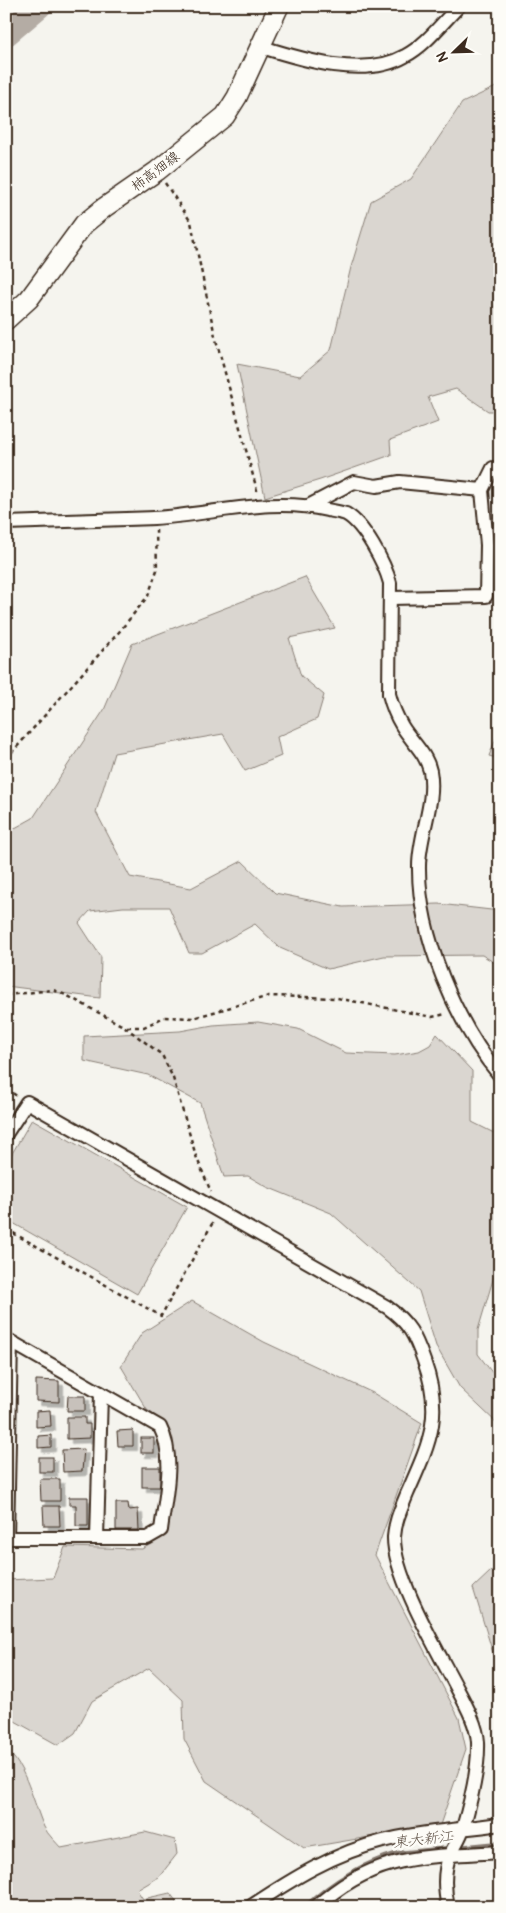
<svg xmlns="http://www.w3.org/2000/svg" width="506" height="1913" viewBox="0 0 506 1913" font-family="Pangolin,'Klee One',sans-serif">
<defs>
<filter id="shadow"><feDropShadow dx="4.5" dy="4.5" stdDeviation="0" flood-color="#0004"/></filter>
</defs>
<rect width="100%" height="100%" fill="#f5f4ee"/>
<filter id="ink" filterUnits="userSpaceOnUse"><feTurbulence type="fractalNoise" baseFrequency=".02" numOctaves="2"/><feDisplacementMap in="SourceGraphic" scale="10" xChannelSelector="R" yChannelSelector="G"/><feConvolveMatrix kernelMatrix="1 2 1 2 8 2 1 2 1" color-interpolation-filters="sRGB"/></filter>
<g filter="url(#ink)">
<g fill="#dad6d0" stroke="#8a8077">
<polygon points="500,85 500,411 488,411 456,389 428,397 438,422 390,440 391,455 320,480 265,497 237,364 300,376 331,350 351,267 371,201 411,179 462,103"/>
<polygon points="305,577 335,628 289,638 301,676 324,695 317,719 277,737 281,756 245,771 223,734 114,753 96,812 130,877 191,888 242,861 275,893 343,907 439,904 500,911 500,966 482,955 384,956 328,969 280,948 255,924 202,953 189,953 169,907 123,907 90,911 79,923 101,957 100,998 6,986 6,833 33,818 104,710 132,644"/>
<polygon points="500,728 500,759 489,756"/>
<polygon points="258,1022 298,1029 346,1053 395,1055 419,1051 430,1045 437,1034 472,1071 472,1122 500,1136 500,1256 478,1330 478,1354 500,1383 500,1426 460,1388 436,1346 419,1291 331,1213 267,1187 248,1176 224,1177 200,1103 148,1075 84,1061 84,1036 180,1031 213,1025"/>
<polygon points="32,1119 187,1207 137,1294 6,1219 6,1164"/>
<polygon points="192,1301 264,1342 373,1393 422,1423 375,1555 459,1718 466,1749 440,1825 304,1848 206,1781 184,1739 183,1700 149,1668 92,1701 75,1733 58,1745 6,1716 6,1580 53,1578 65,1547 142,1549 162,1538 168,1522 173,1462 173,1439 164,1422 147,1410 121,1366 142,1333"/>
<polygon points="491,1571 500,1572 500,1676 473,1588"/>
<path d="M6,1750c20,15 28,55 38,77 4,8 12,15 17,21l84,-16 30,8 2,14 -18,23 -22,13 6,9 27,-6 6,8 -5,6h-165z"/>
</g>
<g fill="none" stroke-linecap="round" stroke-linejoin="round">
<path stroke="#84786e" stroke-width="4.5" d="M305,1907c28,-26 57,-44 94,-54l101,-10"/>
<polyline stroke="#b4aca4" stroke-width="25" points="6,34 39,6"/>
</g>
<g fill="#c7c1bb" stroke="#3b2a1e" filter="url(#shadow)">
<polygon points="36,1380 59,1381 59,1402 36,1401"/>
<polygon points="68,1396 85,1396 85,1411 67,1411"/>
<polygon points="50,1410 51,1426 36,1427 36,1411"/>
<polygon points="67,1417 85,1417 85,1424 90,1424 90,1438 67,1439"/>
<polygon points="133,1430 133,1446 118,1446 117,1431"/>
<polygon points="51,1435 51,1447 38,1448 38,1436"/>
<rect x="141" y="1438" width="13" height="15"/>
<polygon points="84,1449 82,1471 63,1472 62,1450"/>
<rect x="39" y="1457" width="14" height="15"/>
<rect x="142" y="1467" width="18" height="20"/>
<polygon points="40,1479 60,1479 60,1501 41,1501"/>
<polygon points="69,1497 88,1497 88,1526 76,1526 76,1505 69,1505"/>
<polygon points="116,1503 128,1503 129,1510 138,1509 139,1530 116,1530"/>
<polygon points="43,1506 59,1506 60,1526 44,1526"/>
</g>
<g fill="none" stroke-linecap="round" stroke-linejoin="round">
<defs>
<g id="minor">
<path d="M262,47c41,13 103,32 143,9 21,-11 37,-33 54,-50"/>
<polyline points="310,505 354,482 376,486 400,482 482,490"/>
<path d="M6,523c50,-2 99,-3 148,-5 57,-3 117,-22 173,-8 6,1 13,2 19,4 18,10 39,50 44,69l-1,111c3,12 7,22 13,32 9,15 24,27 28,45 6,31 -11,64 -11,95 -1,69 37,157 81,210"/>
<polyline points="391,598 486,596 487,545 482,490 493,468"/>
<path d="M6,1134l21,-32 360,205c22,16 28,28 37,54 20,55 5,83 -17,133 -6,15 -12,27 -13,43 -1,39 45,116 64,153 8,15 19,35 20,52 1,25 -8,62 -15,86 -2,9 -9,18 -13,27 -7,17 -6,34 -2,52"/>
<path d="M6,1339l154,88c16,31 5,70 1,103l-14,8h-141"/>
<polyline points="7,1538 11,1342"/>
<polyline points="97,1538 101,1393"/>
<path d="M250,1907c42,-28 84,-54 133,-66 38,-10 78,-11 117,-17"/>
<path d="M316,1907c59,-54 110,-50 184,-55"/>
</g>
<polyline id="secondary" points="6,320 29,299 84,224 105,207 157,171 225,116 237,97 279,6"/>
</defs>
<use href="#minor" stroke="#3b2a1e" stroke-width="16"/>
<use href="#secondary" stroke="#3b2a1e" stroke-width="22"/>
<g stroke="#3b2a1e" stroke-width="2.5" stroke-dasharray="4 4" stroke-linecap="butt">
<polyline points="165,183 191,222 215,336 258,494"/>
<polyline points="496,456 500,442"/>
<polyline points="6,759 119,632 148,596 157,570 156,530"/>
<polyline points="6,995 53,990 66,995 125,1027 162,1055 173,1078 196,1156 211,1192"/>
<polyline points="127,1027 144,1027 164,1017 193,1018 269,996 337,998 432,1017 446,1014"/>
<polyline points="6,1089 17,1096"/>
<polyline points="6,1229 161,1316 213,1222"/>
</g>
<use href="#minor" stroke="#fdfcf7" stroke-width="12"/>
<use href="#secondary" stroke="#fdfcf7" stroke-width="19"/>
</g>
</g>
<g text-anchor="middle" stroke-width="5" stroke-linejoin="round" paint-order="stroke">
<g font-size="14" fill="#3b2a1e" stroke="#fdfcf7">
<text transform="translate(155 171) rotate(-37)" y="5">柿高畑線</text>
</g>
<g font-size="15" font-style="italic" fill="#65584d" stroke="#fdfcf7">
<text transform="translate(423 1839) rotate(-7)" y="5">東大新江</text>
</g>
</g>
<rect width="506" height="1913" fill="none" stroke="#fdfcf7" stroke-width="25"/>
<rect x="12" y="12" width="481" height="1888" fill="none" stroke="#3b2a1e" stroke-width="2" filter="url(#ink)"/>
<g transform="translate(454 52) rotate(247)" stroke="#fdfcf7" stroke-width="4" paint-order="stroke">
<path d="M0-4L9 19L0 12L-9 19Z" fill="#3b2a1e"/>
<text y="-8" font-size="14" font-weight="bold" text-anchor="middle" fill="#3b2a1e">N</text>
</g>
</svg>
